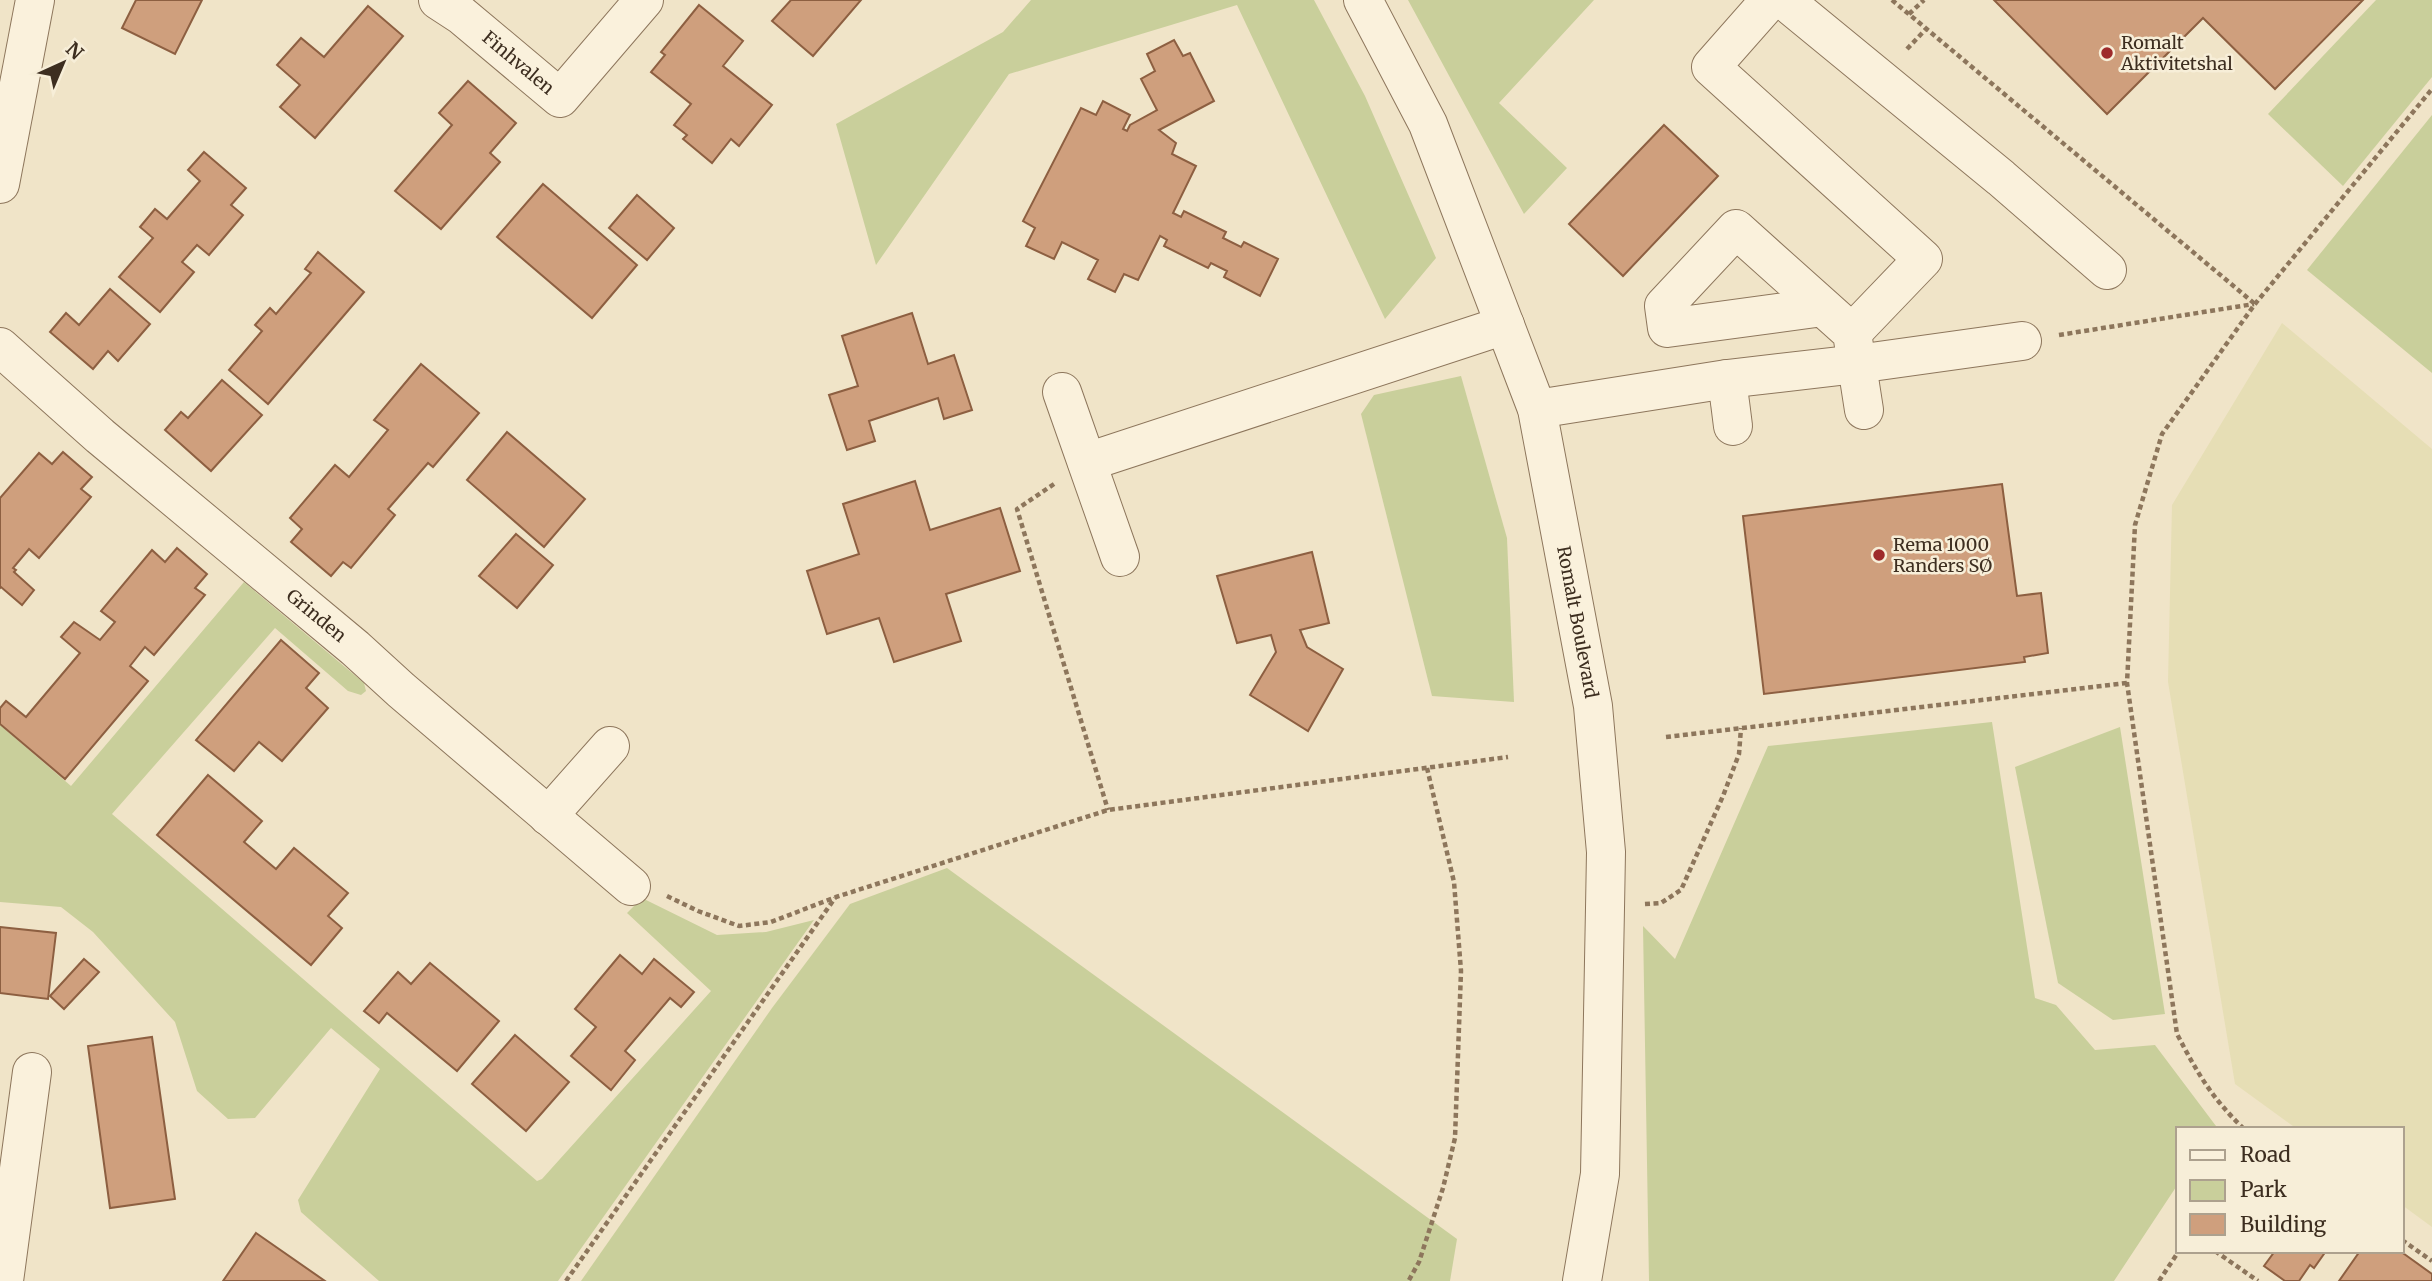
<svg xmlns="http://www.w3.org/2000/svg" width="2432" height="1281" viewBox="0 0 2432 1281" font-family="Merriweather,serif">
<rect width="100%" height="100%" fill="#f0e4c8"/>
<polygon fill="#e6deb5" points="2282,323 2432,449 2432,1227 2402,1205 2402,1129 2297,1129 2235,1084 2168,682 2172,505"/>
<g fill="#c9cf9b">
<polygon points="1031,0 1314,0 1365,96 1436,258 1385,319 1237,5 1009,74 876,265 836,124 1003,32"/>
<polygon points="1408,0 1594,0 1499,103 1567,168 1524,214"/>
<polygon points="2376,0 2432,0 2432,77 2343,186 2268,114"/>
<polygon points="2432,115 2432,373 2307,270"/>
<polygon points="1461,376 1507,538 1514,702 1432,696 1361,414 1374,395"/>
<polygon points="244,582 364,683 366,691 361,695 348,691 275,628 112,814 537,1181 542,1179 711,991 627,913 642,898 717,935 766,932 814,920 558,1281 379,1281 301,1212 298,1200 380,1069 331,1028 255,1118 228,1119 197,1091 175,1022 93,932 61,907 0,902 0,725 71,786"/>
<polygon points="1992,722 2035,998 2056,1005 2095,1050 2155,1045 2216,1126 2214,1129 2178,1129 2178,1184 2114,1281 1649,1281 1643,926 1675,959 1768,746"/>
<polygon points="2120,727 2165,1014 2113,1020 2058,983 2015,767"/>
<polygon points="947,868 1457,1239 1450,1281 581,1281 772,1008 850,904"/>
</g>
<g fill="#cf9f7d" stroke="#8d5f41" stroke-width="2">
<polygon points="136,0 202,0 175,54 122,28"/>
<polygon points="791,0 861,0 813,56 772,21"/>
<polygon points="1994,0 2363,0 2275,89 2203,18 2107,114"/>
<polygon points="699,5 743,41 723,66 772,105 739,146 731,139 712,163 683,139 687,135 674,125 691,104 651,72 665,55 661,52"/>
<polygon points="368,6 403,36 315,138 280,107 300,85 277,65 301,38 324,57"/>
<polygon points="1174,40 1183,56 1190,53 1214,101 1159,130 1176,143 1172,154 1196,166 1173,213 1181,217 1184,211 1226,232 1223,238 1241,247 1244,242 1278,259 1260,296 1224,277 1227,271 1211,263 1208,268 1164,246 1167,240 1160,236 1138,280 1124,274 1115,292 1088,279 1098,260 1062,242 1054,259 1026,246 1035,228 1023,221 1081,108 1096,115 1103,101 1130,115 1123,129 1127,131 1130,125 1157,110 1141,79 1155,71 1147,54"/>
<polygon points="468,81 516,123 490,153 500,162 441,229 395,191 452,125 439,113"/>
<polygon points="1664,125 1718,176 1623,276 1569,224"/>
<polygon points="204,152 246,188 231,205 243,215 209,255 197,245 182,262 194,272 160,312 119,277 153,238 140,227 155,209 167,219 200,181 188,170"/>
<polygon points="543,184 637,265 592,318 497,237"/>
<polygon points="637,195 674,228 647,260 609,228"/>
<polygon points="318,252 364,292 268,404 229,370 262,331 255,325 270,308 276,314 311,273 305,269"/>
<polygon points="110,289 150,324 118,361 108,351 93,369 50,332 66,313 79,325"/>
<polygon points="912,313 928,364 954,355 972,410 944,419 938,398 869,421 875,441 847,450 829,395 858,386 842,336"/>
<polygon points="421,364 479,413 433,467 428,463 388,509 395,515 351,568 343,562 331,576 291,542 302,529 290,518 335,465 349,477 388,430 374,420"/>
<polygon points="222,380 262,415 211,471 165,430 181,412 188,418"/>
<polygon points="507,432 585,499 544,547 467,480"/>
<polygon points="63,452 92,477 81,489 91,497 39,558 29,549 13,568 16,570 14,572 34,590 22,605 1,587 0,588 0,498 39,453 52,464"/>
<polygon points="915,481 930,530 1000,508 1020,571 946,594 961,641 894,662 879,618 827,634 807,571 859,554 843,504"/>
<polygon points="2002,484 2017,596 2041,593 2048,653 2024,657 2025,662 1764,694 1743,516"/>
<polygon points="516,534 553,565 517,608 479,576"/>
<polygon points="177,548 207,574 195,588 205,595 154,655 145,647 130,666 148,681 65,779 0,724 0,708 6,701 26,717 80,653 61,637 74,622 100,640 115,622 101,611 152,550 165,562"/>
<polygon points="1312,552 1329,623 1300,630 1307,647 1343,669 1308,731 1250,695 1276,652 1271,635 1237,643 1217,576"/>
<polygon points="281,640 319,673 306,688 328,708 282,761 259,742 234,771 196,740"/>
<polygon points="208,775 262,821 244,842 276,869 294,848 348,893 328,916 342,928 311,965 157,835"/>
<polygon points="0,927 56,933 48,999 0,993"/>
<polygon points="620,955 642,974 654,959 694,992 681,1007 670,998 625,1051 635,1060 611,1090 571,1056 596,1027 575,1009"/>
<polygon points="84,959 99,972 64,1009 50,996"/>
<polygon points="430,963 499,1021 457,1071 387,1013 379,1023 364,1011 398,972 411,984"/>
<polygon points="515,1035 569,1082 526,1131 472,1084"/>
<polygon points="152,1037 175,1199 110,1208 88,1046"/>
<polygon points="256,1233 325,1281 223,1281"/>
<polygon points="2275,1251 2326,1251 2314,1268 2310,1265 2299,1281 2285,1281 2264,1266"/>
<polygon points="2360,1251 2400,1251 2432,1274 2432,1281 2339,1281"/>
</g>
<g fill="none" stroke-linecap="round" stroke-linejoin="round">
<defs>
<g id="minor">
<path id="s1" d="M438,0l23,15 99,83 84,-98"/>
<path id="s2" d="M1363,0l65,124 109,285 56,297 13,146 -1,56 -5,266 -18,107"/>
<polyline points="1770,0 1711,67 1923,259 1852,333"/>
<polyline points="1784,0 2001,178 2107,270"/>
<polyline points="0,184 35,0"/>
<polyline points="1823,307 1736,229 1664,306 1667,328 1823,307 1852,333 1864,410"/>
<path id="s3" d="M0,347l100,89 255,212 46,42 230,196"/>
<polyline points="1727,379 1733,426"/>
<polyline points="1062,392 1120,557"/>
<polyline points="1537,409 1727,379 1857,364 2022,341"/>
<polyline points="1087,462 1505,325"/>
<polyline points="548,816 610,746"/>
<polyline points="4,1281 32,1072"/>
</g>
</defs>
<use href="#minor" stroke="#8d765c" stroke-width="40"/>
<g stroke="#8d765c" stroke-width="4.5" stroke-dasharray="5 3.5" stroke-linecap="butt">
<polyline points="1892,0 2255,304"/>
<polyline points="1909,14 1924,0"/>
<polyline points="1907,49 1926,29"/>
<polyline points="2059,335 2254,304"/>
<polyline points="1054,484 1017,509 1108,810"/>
<polyline points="1666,737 2127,683"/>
<polyline points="667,896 698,911 739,926 771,922 836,897 1108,810 1508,757"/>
<polyline points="1645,904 1661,903 1681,890 1723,796 1739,754 1741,728"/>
<path d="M2244,1129c-33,-32 -46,-55 -67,-95l-50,-351 8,-158 27,-91 93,-130 177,-215"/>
<polyline points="2402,1240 2432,1261"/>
<polyline points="2215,1251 2258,1281"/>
<polyline points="1409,1280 1419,1262 1443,1188 1455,1138 1461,971 1454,882 1427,768"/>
<polyline points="566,1281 835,898"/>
<polyline points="2159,1281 2179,1251"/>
</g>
<use href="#minor" stroke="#faf1dc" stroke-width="38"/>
</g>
<g fill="#9e2a2b" stroke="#f7eed8" stroke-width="2.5">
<circle cx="2107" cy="53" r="7"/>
<circle cx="1879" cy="555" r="7"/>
</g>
<g text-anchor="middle" stroke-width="5" stroke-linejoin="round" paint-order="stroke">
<g font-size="18" fill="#3d2e20" stroke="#f7eed8" text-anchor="start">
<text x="2121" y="49">Romalt<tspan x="2121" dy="21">Aktivitetshal</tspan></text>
<text x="1893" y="551">Rema 1000<tspan x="1893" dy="21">Randers SØ</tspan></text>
</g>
<g font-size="18" fill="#3d2e20" stroke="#f7eed8">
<text dy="6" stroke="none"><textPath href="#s1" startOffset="102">Finhvalen</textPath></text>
<text dy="6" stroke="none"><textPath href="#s3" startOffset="415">Grinden</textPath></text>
<text dy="6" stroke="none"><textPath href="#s2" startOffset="662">Romalt Boulevard</textPath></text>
</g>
</g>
<rect x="2176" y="1127" width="228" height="126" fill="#f7eed8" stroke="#ada18e" stroke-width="2"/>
<rect x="2190" y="1150" width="35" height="10" fill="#faf1dc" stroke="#ada18e" stroke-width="2"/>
<text x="2240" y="1162" font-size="21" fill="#3d2e20">Road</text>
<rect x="2190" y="1180" width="35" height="21" fill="#c9cf9b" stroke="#ada18e" stroke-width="2"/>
<text x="2240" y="1197" font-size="21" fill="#3d2e20">Park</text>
<rect x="2190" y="1214" width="35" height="21" fill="#cf9f7d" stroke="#ada18e" stroke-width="2"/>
<text x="2240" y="1232" font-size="21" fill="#3d2e20">Building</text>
<g transform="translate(63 63) rotate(44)" stroke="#f7eed8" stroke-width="5" paint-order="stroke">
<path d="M0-5L12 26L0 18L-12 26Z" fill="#3d2e20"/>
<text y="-10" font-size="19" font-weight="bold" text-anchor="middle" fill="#3d2e20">N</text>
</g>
</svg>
